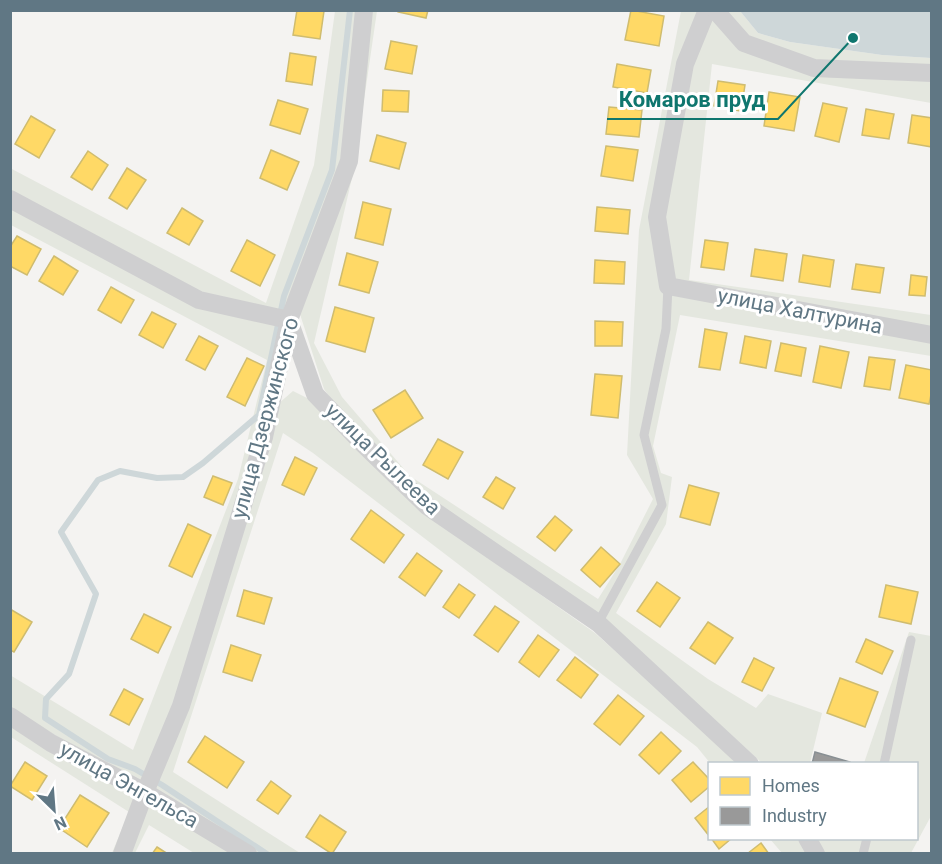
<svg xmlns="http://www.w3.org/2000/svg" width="942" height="864" viewBox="0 0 942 864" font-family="Roboto,sans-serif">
<rect width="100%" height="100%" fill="#f4f3f1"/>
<g fill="#e4e7df">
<polygon points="335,11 361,11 346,161 284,313 203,295 11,193 10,168 266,303 314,165"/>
<polygon points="368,11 377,11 354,169 314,343 342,397 410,476 598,599 620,564 653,499 627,455 639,230 681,11 702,11 654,218 665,288 931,340 931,356 680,315 653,446 661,473 672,477 666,524 616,613 708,679 756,708 768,694 822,713 810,763 762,763 601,617 431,503 337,408 324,389 298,308 352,162"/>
<polygon points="722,11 740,11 758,33 790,42 882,55 931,58 931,69 815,62 747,38"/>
<polygon points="712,13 742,46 813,72 931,77 931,103 712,64 689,280 931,315 931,331 672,283 663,217 692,68"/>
<polygon points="11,207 199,307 276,321 283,329 261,437 177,704 143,784 114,770 11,709 10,675 133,750 238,479 267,360 11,225"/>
<polygon points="293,391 309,399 423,512 595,633 740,763 710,763 697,747 313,453 283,433 173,772 300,853 255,853 151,788 278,404"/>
<polygon points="909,632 931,636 931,816 911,853 825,853 816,839 916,838 916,764 864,763"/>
<polygon points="10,721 133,791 137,799 118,853 112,853 129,812 11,737"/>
<polygon points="146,804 158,805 235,853 194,853 149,825 135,853 127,854"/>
<polygon points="770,839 798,839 808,853 782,853"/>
</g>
<polygon fill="#ced7d9" points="740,11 931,11 931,58 882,55 790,42 758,33"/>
<g fill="#ffd966" stroke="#cfbc6f" stroke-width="1.5">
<polygon points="297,10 324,11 320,39 293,35"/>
<polygon points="398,10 428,10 426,18 398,12"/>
<polygon points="631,10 664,16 659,46 625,40"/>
<polygon points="391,41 417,46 412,74 385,69"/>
<polygon points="290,53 316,57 312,85 286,81"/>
<polygon points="617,64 651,70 647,93 613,87"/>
<polygon points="718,81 745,85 741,111 714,106"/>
<polygon points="383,90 409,91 408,112 382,111"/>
<polygon points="769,92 800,97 794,131 764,126"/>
<polygon points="278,100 308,109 300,134 270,125"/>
<polygon points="823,103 847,108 839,142 815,136"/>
<polygon points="609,107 642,110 639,137 606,134"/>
<polygon points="866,109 894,114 889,139 862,135"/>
<polygon points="912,115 932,118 932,147 908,143"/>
<polygon points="31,116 55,130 39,158 15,144"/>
<polygon points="377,135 406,143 399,169 370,161"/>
<polygon points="606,146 638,150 633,181 601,176"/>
<polygon points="271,150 299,162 287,190 260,178"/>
<polygon points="88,151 108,165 92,190 71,177"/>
<polygon points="127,168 146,180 127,209 109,198"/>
<polygon points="363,202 391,209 383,245 355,238"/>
<polygon points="597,207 630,210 628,234 595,231"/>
<polygon points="182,208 203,221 189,245 167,233"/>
<polygon points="17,236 41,249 27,275 10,266 10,247"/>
<polygon points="247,240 275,255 260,286 231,271"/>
<polygon points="705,240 728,243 724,270 701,267"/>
<polygon points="755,249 787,254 783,281 751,276"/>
<polygon points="347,253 378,262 369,293 339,285"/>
<polygon points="803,255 834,260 830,287 799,282"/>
<polygon points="54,256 78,271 63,295 39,281"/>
<polygon points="595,260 625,262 624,284 594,283"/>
<polygon points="856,264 884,268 880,293 852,289"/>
<polygon points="911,275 927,277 925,296 909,295"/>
<polygon points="111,287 134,300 121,323 98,310"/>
<polygon points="335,307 374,318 365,352 326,341"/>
<polygon points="152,312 176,324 163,348 139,335"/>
<polygon points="595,321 623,322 622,346 595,346"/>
<polygon points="705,329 727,333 720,370 699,367"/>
<polygon points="199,336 218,346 205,370 186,360"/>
<polygon points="745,336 771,341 766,368 740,363"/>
<polygon points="781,343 806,348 801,376 775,371"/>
<polygon points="820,346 849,352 841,388 813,382"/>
<polygon points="869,357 895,360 890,390 864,386"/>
<polygon points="247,358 264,366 245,406 227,397"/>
<polygon points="906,365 932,370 932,390 929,404 899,398"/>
<polygon points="595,374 622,376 618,418 591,415"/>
<polygon points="405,390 423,418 391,438 373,410"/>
<polygon points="438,439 463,452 448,479 423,465"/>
<polygon points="295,457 317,468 304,495 282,485"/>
<polygon points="213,476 232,483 223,505 204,497"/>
<polygon points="496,477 515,488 503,509 483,497"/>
<polygon points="689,485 719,493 710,525 680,517"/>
<polygon points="371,510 404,535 384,563 351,539"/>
<polygon points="555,516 572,530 555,551 537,537"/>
<polygon points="188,524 211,535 192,577 169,566"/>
<polygon points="601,547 620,564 600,587 581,570"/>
<polygon points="417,553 442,571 425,596 399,577"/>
<polygon points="657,582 680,598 660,627 637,611"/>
<polygon points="459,584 475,595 459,618 443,607"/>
<polygon points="886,585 918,592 911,624 879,617"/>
<polygon points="244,590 272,598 264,624 237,616"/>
<polygon points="495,606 519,622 498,652 474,635"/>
<polygon points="10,609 32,622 14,652 10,650"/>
<polygon points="144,614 171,627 158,653 131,639"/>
<polygon points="708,622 733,638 715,664 690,648"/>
<polygon points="538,635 559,650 539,677 519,662"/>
<polygon points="866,639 893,651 882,674 856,662"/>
<polygon points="231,645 261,655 252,681 223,672"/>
<polygon points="575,657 598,675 581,698 557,680"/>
<polygon points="754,658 774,668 762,691 742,682"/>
<polygon points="840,678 878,692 865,727 827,713"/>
<polygon points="124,689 143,699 129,725 110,715"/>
<polygon points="618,695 644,716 620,745 594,724"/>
<polygon points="661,732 681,751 659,774 639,755"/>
<polygon points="205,736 244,762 227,788 188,762"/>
<polygon points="25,762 47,776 32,800 10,786"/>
<polygon points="693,762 710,780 710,786 691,802 672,780"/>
<polygon points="271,781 291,796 278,814 257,800"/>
<polygon points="80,795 109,813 87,847 59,828"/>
<polygon points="710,806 710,837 695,818"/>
<polygon points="320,815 346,832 332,854 306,837"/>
<polygon points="711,838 732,838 719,849"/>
<polygon points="761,843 769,854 747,854"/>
<polygon points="157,847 168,854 152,854"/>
</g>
<polygon fill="#999" stroke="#888f93" stroke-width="1.5" points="815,752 850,762 850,764 812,764"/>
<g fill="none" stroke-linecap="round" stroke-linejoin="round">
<polyline stroke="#ced7d9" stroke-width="6" points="267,854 162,785 135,769 108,759 45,718 46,699 69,674 96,594 61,532 98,480 120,471 157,478 183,477 203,463 259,415 284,296 332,170 350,10"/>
<g stroke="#cfcfd0" stroke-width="9">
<polyline points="598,623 662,505 644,435 666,329 668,286"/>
<polyline points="884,764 911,640"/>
<polyline points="863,854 867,838"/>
</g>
<g stroke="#cfcfd0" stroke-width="18">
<polyline points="707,10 685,64 657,217 668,286 932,335"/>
<polyline points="715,10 744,43 814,68 932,73"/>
<polyline points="10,199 199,300 289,320 315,394 364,445 427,506 598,623 750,764"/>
<polyline points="10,716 51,743 145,792 248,854"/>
<polyline points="807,838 816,854"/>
<polyline points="122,854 145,792 181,706 264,437 289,320 349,161 364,10"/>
</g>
</g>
<g text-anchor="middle" stroke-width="6" stroke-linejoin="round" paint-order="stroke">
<g font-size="21" fill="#607784" stroke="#fff">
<text transform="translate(800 311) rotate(11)" y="7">улица Халтурина</text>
<text transform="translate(265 418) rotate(-75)" y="7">улица Дзержинского</text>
<text transform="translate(383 459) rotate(44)" y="7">улица Рылеева</text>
<text transform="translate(129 785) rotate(29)" y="7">улица Энгельса</text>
</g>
</g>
<path fill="none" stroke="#0f766e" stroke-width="2" d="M853 38L778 119H607"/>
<circle fill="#0f766e" stroke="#fff" stroke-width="2" cx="853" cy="38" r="6"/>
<g font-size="22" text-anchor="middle" font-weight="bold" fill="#0f766e" stroke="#fff" stroke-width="6" stroke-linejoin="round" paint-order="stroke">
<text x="692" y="107">Комаров пруд</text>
</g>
<rect width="942" height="864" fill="none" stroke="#607784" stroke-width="24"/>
<rect x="708" y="762" width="210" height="78" fill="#ffffff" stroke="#bfc9ce" stroke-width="1.5"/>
<rect x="720" y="777" width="30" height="18" fill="#ffd966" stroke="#bfc9ce" stroke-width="1.5"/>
<text x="762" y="792" font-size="18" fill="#607784">Homes</text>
<rect x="720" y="807" width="30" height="18" fill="#999999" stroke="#bfc9ce" stroke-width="1.5"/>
<text x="762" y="822" font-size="18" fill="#607784">Industry</text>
<g transform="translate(54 810) rotate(155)" stroke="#ffffff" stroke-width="4.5" paint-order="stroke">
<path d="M0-4.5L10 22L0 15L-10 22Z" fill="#607784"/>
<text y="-9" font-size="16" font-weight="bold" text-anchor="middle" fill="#607784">N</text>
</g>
</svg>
